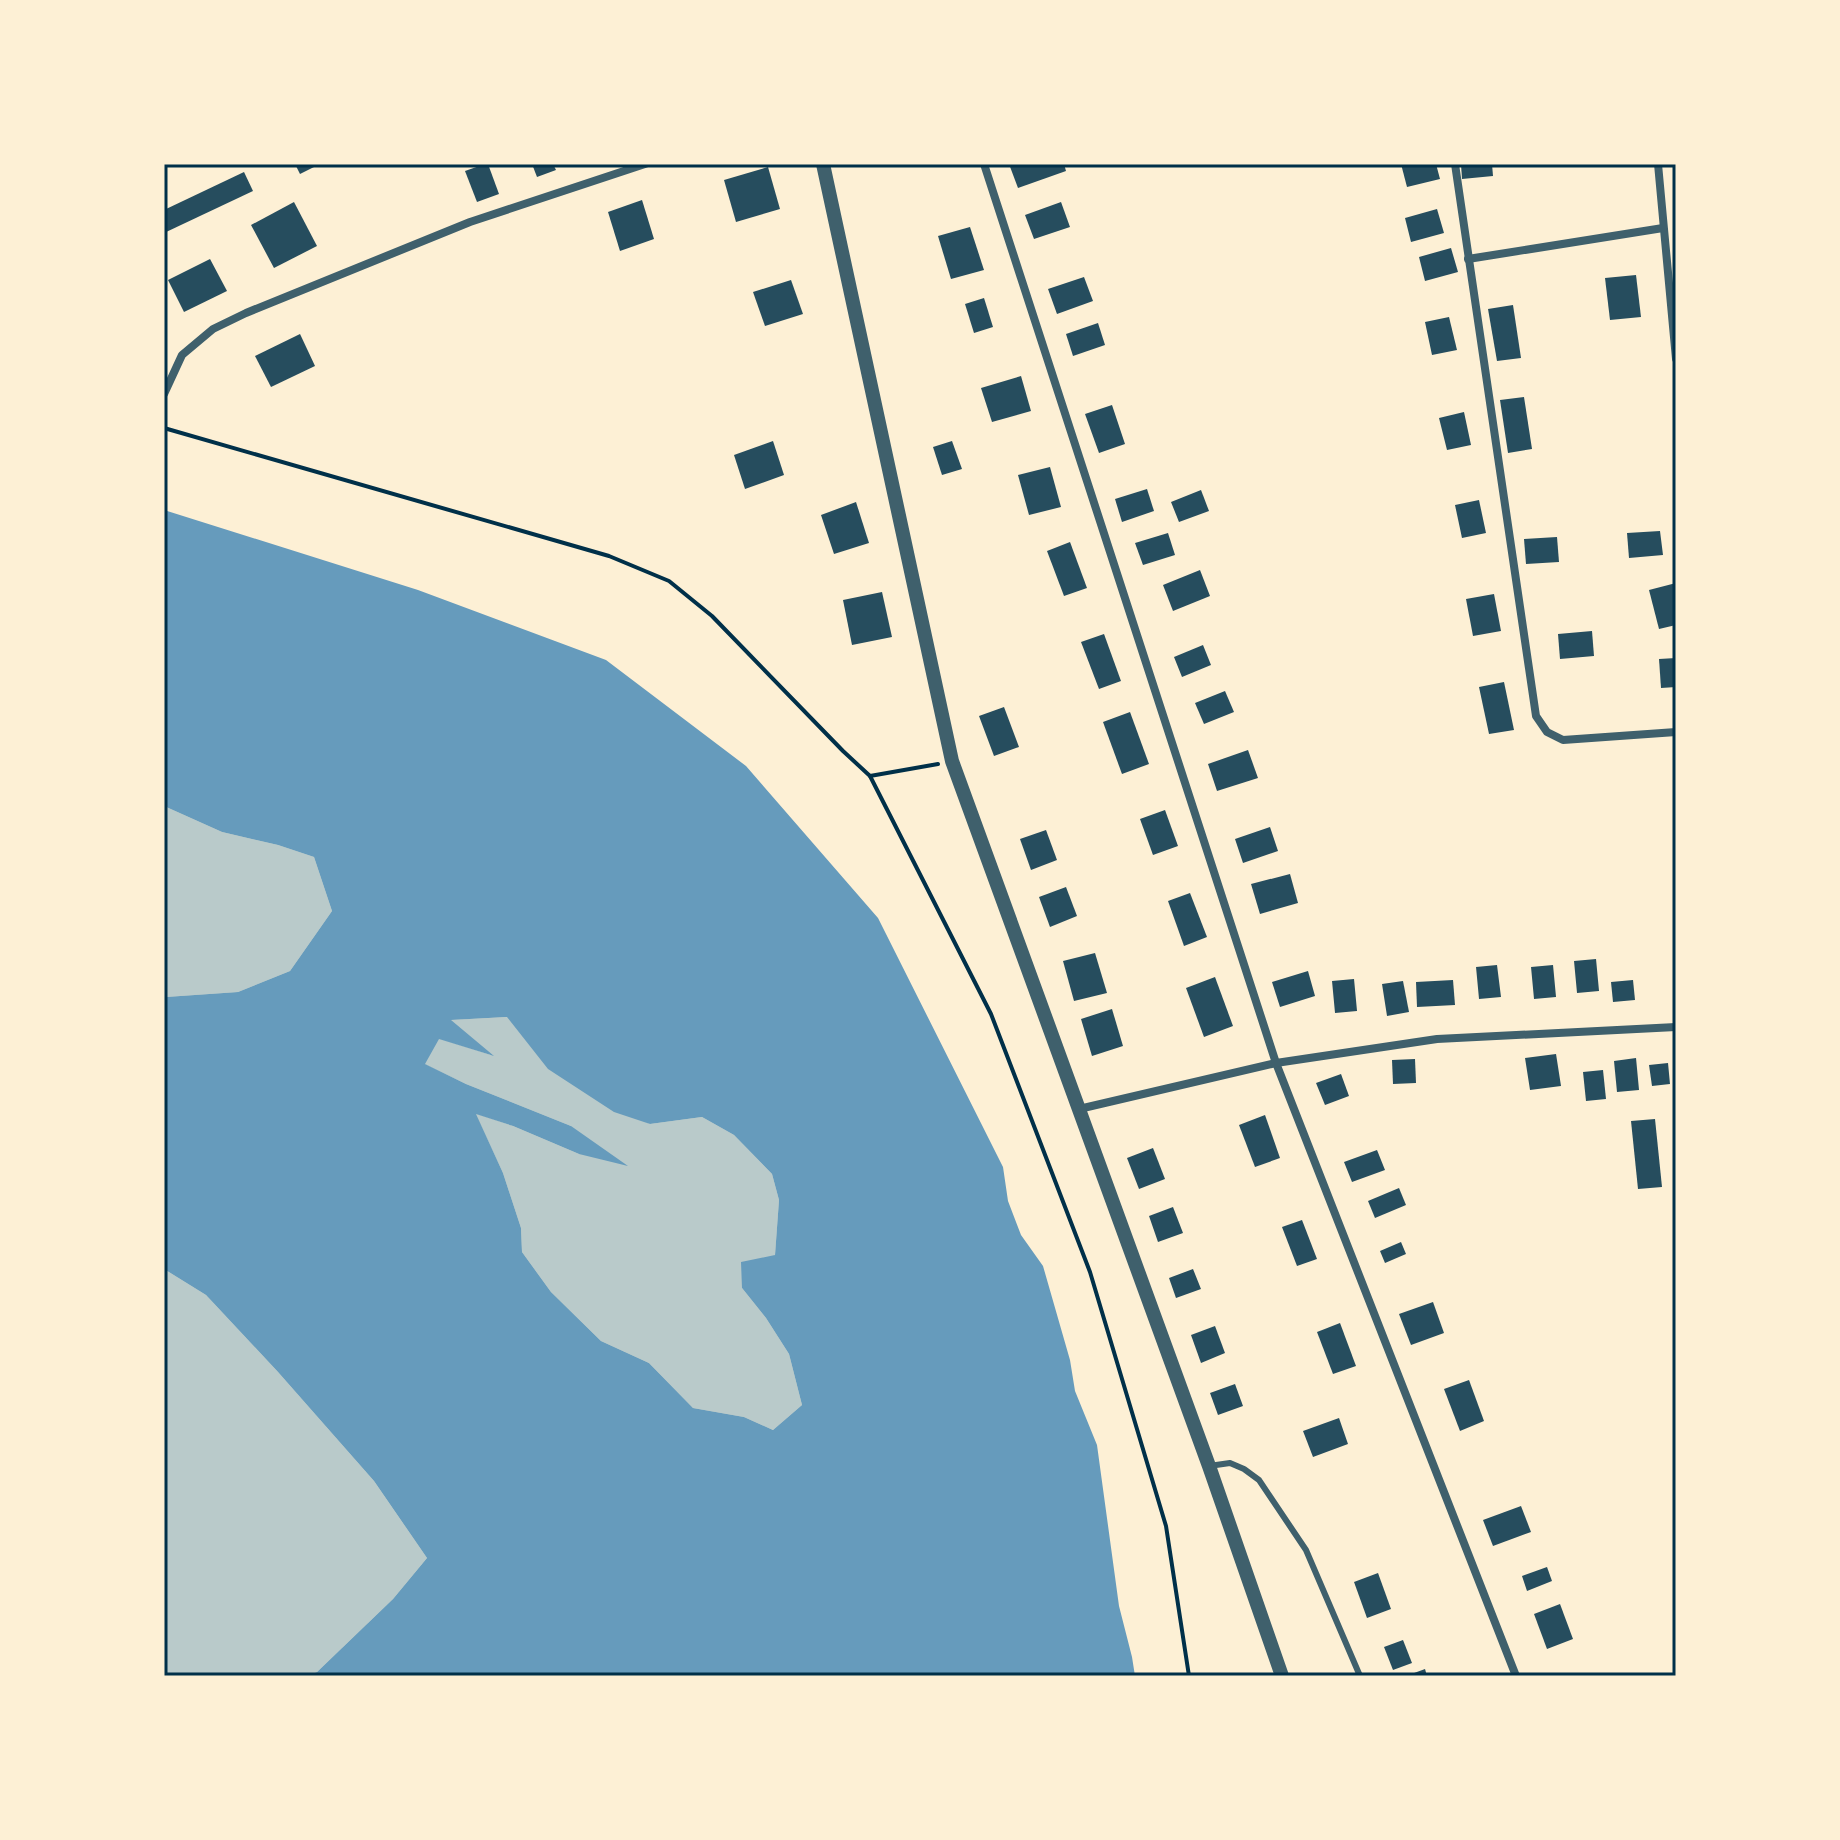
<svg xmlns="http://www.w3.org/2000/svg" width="1840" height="1840" viewBox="0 0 1840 1840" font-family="'Fira Sans',sans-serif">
<rect width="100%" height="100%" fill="#fdf0d5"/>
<g fill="#b9caca">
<polygon points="164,806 222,832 278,845 314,857 332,911 290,971 238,992 166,997 164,995"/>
<polygon points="508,1017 549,1069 572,1083 650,1124 702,1117 734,1135 772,1174 779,1200 775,1255 742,1288 766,1318 789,1354 802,1405 773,1430 744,1417 693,1408 649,1363 601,1341 551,1292 522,1252 521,1228 503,1173 475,1113 513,1126 579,1154 571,1126 466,1084 424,1064 438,1038 491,1055 450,1020"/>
<polygon points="164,1269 206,1295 278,1372 374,1481 427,1558 393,1599 317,1672 307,1676 164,1676"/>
</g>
<path fill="#669bbc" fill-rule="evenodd" d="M164,510l254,80 188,70 140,106 132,152 125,249 5,34 13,34 22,31 27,94 5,31 22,54 22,161 13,51 3,19h-828l10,-4 76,-73 34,-41 -53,-77 -96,-109 -72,-77 -42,-26v-274l2,2 72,-5 52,-21 42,-60 -18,-54 -36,-12 -56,-13 -58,-26zM507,1017l41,52 66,43 36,12 52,-7 32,18 38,39 7,26 -4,55 -34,7 1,26 24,30 23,36 13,51 -29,25 -29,-13 -51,-9 -44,-45 -48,-22 -50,-49 -29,-40 -1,-24 -18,-55 -27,-59 37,12 66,28 49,12 -57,-40 -105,-42 -41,-20 14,-25 55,17 -43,-36z"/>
<g fill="#264d5e">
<polygon points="295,164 320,164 300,174"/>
<polygon points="485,164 488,164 499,194 477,202 465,171"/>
<polygon points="532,164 553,164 556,170 537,177"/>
<polygon points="1009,164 1064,164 1066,171 1018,188"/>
<polygon points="1401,164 1436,164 1440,179 1407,187"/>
<polygon points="1461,164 1492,164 1493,176 1462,179"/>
<polygon points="768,167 780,209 736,222 724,180"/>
<polygon points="244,172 253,191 164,233 164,210"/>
<polygon points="642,200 654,239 620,251 608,212"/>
<polygon points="294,202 317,246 274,268 251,225"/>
<polygon points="1061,202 1070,227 1034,239 1025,215"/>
<polygon points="1437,209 1444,233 1411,242 1405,218"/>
<polygon points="970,227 984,270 951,279 938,236"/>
<polygon points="1451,248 1458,272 1425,281 1419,257"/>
<polygon points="210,259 227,291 184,312 168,280"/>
<polygon points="1636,275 1641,317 1610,320 1605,278"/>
<polygon points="1084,277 1093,301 1057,314 1048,289"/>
<polygon points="791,280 803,314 765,326 753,292"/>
<polygon points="984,298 993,327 974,333 965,304"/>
<polygon points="1513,305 1521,358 1497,361 1488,309"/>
<polygon points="1449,317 1457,350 1432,355 1425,322"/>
<polygon points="1098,323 1105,345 1073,356 1066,334"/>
<polygon points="300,334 315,366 271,387 255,356"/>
<polygon points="1021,376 1031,411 992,422 981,388"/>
<polygon points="1524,397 1532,449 1508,453 1500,400"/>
<polygon points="1112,405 1125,444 1099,453 1085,414"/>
<polygon points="1464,412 1471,445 1447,450 1439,418"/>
<polygon points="773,441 784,475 745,489 734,455"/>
<polygon points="952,441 962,469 942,475 933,447"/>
<polygon points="1050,467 1061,507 1029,515 1018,475"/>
<polygon points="1147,489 1154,511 1122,522 1115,499"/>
<polygon points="1201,490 1209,511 1179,522 1171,502"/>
<polygon points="1479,500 1486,533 1462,538 1455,505"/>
<polygon points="856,502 869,543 834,554 821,515"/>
<polygon points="1660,531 1663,555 1629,558 1627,533"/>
<polygon points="1168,533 1175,555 1143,565 1135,543"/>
<polygon points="1557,537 1559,562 1526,564 1524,539"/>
<polygon points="1070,542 1087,588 1064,596 1047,551"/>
<polygon points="1200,570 1210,596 1173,611 1163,585"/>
<polygon points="1676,583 1676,625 1659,629 1649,590"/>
<polygon points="882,592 892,637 852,645 843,600"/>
<polygon points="1494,594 1501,631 1473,636 1466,599"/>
<polygon points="1592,631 1594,656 1560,659 1558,634"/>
<polygon points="1104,634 1121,681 1099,689 1081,642"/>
<polygon points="1203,645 1211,665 1182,677 1174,657"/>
<polygon points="1676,658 1676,687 1661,688 1659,659"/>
<polygon points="1504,682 1514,730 1489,734 1479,687"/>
<polygon points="1225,691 1234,712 1204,724 1195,703"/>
<polygon points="1004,707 1019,747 994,756 979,716"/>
<polygon points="1130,712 1149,764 1122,774 1103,722"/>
<polygon points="1248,750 1258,778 1217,791 1208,764"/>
<polygon points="1165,810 1178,846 1153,855 1140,819"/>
<polygon points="1270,827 1278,851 1243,863 1235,839"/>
<polygon points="1046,830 1057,860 1031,870 1020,839"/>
<polygon points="1290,874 1298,903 1260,914 1251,884"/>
<polygon points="1066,887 1077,916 1050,927 1039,897"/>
<polygon points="1190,893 1207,937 1184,946 1168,901"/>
<polygon points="1095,953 1107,993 1074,1001 1063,961"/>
<polygon points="1596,959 1599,991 1577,993 1574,961"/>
<polygon points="1497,965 1501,997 1479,999 1476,967"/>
<polygon points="1553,965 1556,997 1534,999 1531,967"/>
<polygon points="1308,971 1315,996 1280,1007 1272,982"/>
<polygon points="1215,977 1233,1026 1204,1037 1186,988"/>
<polygon points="1354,979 1357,1011 1335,1013 1332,981"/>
<polygon points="1453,980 1455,1005 1417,1007 1416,982"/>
<polygon points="1633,980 1635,1000 1613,1002 1611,982"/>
<polygon points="1403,981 1409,1012 1387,1016 1382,984"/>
<polygon points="1112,1009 1123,1046 1092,1056 1081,1019"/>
<polygon points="1556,1054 1561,1086 1530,1090 1525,1058"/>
<polygon points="1636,1058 1639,1090 1617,1092 1614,1061"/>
<polygon points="1415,1059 1416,1083 1393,1084 1392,1060"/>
<polygon points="1668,1063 1670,1084 1652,1086 1649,1065"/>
<polygon points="1603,1070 1606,1099 1586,1101 1583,1072"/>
<polygon points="1341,1074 1349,1096 1325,1105 1316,1083"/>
<polygon points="1265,1115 1280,1158 1255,1167 1239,1125"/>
<polygon points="1655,1119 1662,1187 1638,1189 1631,1121"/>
<polygon points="1153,1148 1165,1179 1139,1189 1127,1158"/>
<polygon points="1377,1150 1385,1170 1352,1182 1344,1162"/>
<polygon points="1399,1188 1406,1205 1375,1218 1368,1201"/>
<polygon points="1173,1207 1183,1233 1158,1242 1149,1216"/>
<polygon points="1302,1220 1317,1259 1297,1266 1282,1227"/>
<polygon points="1401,1242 1406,1254 1385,1263 1380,1251"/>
<polygon points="1193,1269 1201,1289 1176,1298 1169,1278"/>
<polygon points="1433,1302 1444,1333 1411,1345 1399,1314"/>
<polygon points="1340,1323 1356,1366 1333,1374 1317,1332"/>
<polygon points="1215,1326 1225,1353 1201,1363 1191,1335"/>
<polygon points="1469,1380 1484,1421 1460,1431 1444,1389"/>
<polygon points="1235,1384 1243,1406 1218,1415 1210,1393"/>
<polygon points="1339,1418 1348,1444 1313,1457 1303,1431"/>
<polygon points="1521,1506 1531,1532 1493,1546 1483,1520"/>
<polygon points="1547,1567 1552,1581 1527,1591 1522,1576"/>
<polygon points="1378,1573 1391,1609 1367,1618 1354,1582"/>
<polygon points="1560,1604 1573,1639 1547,1649 1534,1614"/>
<polygon points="1403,1640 1412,1663 1393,1670 1384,1647"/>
<polygon points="1425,1669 1427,1676 1406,1676"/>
</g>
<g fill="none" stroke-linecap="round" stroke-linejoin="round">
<g stroke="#003049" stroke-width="4">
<polyline points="164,428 609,556 669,581 712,616 843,751 870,776 938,764"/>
<polyline points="870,776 991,1014 1090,1272 1166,1526 1189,1676"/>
</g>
<polyline stroke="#3f606c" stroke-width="6" points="1209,1466 1230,1463 1244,1469 1259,1480 1306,1550 1360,1676"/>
<g stroke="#3f606c" stroke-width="8">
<polyline points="984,164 1276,1063 1516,1676"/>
<polyline points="1455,164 1536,716 1547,732 1563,740 1676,732"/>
<polyline points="1658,164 1676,359"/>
<polyline points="1468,259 1663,228"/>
<polyline points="164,394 182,355 213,329 246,313 470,222 645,164"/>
<polyline points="1079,1109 1276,1063 1437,1039 1676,1027"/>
</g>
<polyline stroke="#3f606c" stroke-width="14" points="823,164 952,761 1209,1466 1282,1676"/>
</g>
<rect width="1840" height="1840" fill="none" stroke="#fdf0d5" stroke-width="332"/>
<rect x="166" y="166" width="1508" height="1508" fill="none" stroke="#003049" stroke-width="3"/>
</svg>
